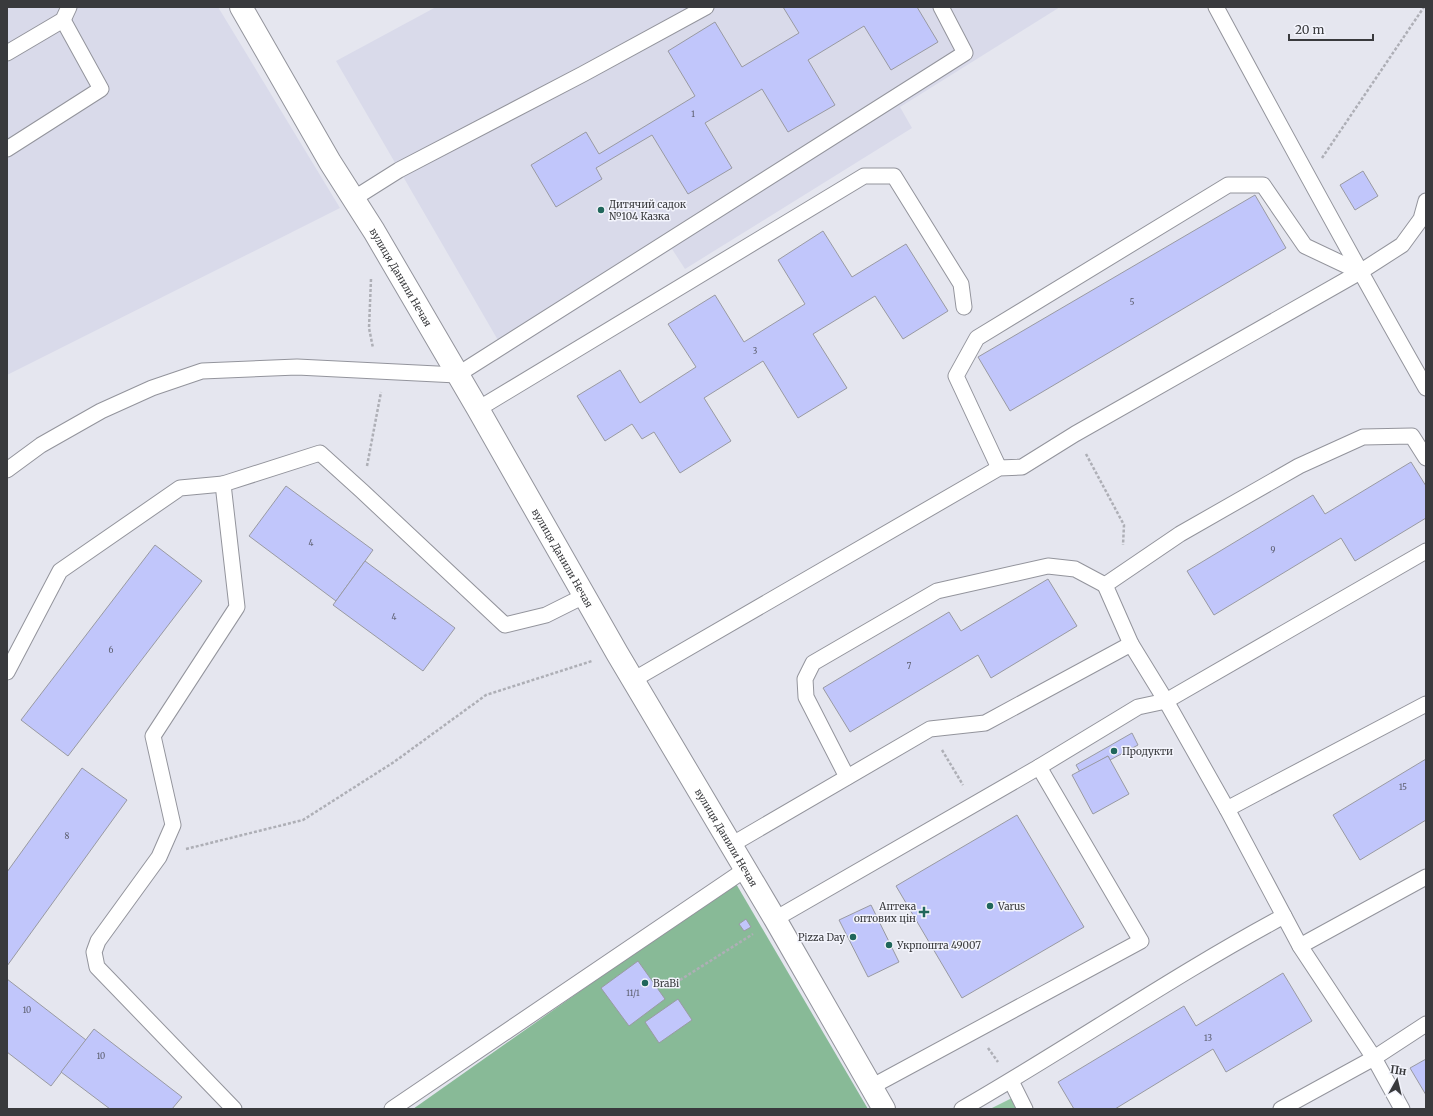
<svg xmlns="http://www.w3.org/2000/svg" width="1433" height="1116" viewBox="0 0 1433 1116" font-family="Merriweather,serif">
<rect width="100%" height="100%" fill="#e5e6ef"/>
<g fill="#d9daea">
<polygon points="7,7 218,7 340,208 7,375"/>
<polygon points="436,7 1060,7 900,107 912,128 685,269 672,249 506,354 336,61"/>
</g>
<polygon fill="#95c6a3" points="1016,1096 1022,1109 990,1109"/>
<polygon fill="#88ba97" points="735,882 868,1109 413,1109"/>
<g fill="#c1c6fb" stroke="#999aa2">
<polygon points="783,7 917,7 938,42 891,70 864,26 808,60 835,105 788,132 762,89 705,123 732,168 688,194 652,135 596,168 602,179 556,207 531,165 586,132 599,154 695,96 668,51 715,22 742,67 799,33"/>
<polygon points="1363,171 1378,196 1355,210 1340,185"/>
<polygon points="1255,195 1286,248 1010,411 978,357"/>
<polygon points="823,231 852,277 906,244 948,311 903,339 875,296 813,334 847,388 798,418 763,361 704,398 731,441 680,473 654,432 642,439 632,424 605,441 577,396 620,370 640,403 696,367 668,324 715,295 744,342 805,304 778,260"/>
<polygon points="1411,462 1426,486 1426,518 1355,561 1341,538 1214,615 1187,571 1313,495 1325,514"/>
<polygon points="286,486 373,550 336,601 249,536"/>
<polygon points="155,545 202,581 68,756 21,720"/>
<polygon points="365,561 455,628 423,671 333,605"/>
<polygon points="1048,579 1077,626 991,678 978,655 850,732 823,688 949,612 961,631"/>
<polygon points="1132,733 1138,745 1110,760 1108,756 1080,772 1076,765"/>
<polygon points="1108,756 1129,794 1093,814 1072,775"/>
<polygon points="1426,759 1426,820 1360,860 1333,815"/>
<polygon points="82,768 127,800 7,966 7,872"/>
<polygon points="1017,815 1084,927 962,998 896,886"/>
<polygon points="871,905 899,962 868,977 839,920"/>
<polygon points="746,919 751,927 744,931 739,924"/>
<polygon points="638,961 665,999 629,1026 601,988"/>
<polygon points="1283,973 1312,1021 1226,1072 1213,1049 1115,1109 1074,1109 1058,1082 1184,1006 1196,1026"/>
<polygon points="7,979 86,1040 51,1086 7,1052"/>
<polygon points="678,999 692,1020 659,1043 645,1022"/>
<polygon points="94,1029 182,1097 172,1109 110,1109 61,1072"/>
<polygon points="1426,1059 1426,1095 1410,1068"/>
</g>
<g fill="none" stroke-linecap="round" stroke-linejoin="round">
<defs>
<g id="service">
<path d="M1216,7c69,128 138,255 210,381"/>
<polyline points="7,53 63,20 69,7"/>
<polyline points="7,149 101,89 63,20"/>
<polyline points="353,199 399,170 583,74 706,7"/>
<polyline points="478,409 864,176 894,176 961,284 964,307"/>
<polyline points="999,468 956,376 977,338 1228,185 1263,185 1305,246 1360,272 1402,245 1421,219 1426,201"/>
<polyline points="7,470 41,445 101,411 152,388 202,371 297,367 457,375 965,53 941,7"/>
<polyline points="1131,644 1105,585 1180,534 1299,466 1363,437 1412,436 1426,458"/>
<polyline points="7,672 60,571 180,488 223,484"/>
<polyline points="633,680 999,468 1022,467 1075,434 1360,272"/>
<polyline points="847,777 806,697 805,679 813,663 937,591 1048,566 1075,569 1105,585"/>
<polyline points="1227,809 1426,704"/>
<polyline points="731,845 930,729 985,723 1131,644 1166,701 1227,809 1300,946 1374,1058 1402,1109"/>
<polyline points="775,919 1039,767 1138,707 1166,701 1426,551"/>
<polyline points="1300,946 1426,877"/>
<polyline points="1011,1081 1025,1109"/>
<polyline points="871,1087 1141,941 1039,767"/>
<polyline points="234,1109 97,967 94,952 98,941 159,857 173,825 153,736 237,607 223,484 320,453 362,491 505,625 546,615 584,596"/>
<polyline points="392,1109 746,869"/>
<path d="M962,1109c108,-62 212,-134 322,-193"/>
<polyline points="1281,1109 1374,1058 1426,1024"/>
</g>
<g id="minor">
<path id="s1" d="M241,7l89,155 44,69 104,178 139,244 158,266 109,190"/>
</g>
</defs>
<use href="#service" stroke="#93949c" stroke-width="17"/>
<use href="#minor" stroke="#93949c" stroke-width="24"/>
<g stroke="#aeafb6" stroke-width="2.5" stroke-dasharray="3 2" stroke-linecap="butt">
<polyline points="1322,158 1424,7"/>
<polyline points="371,279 369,328 373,348"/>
<polyline points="1086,454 1124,525 1123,545"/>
<polyline points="367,466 381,392"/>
<polyline points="942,750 963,785"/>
<polyline points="186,849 303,820 394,762 486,695 592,661"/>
<polyline points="680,980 753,934"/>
<polyline points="988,1048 998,1062"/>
</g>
<use href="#service" stroke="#fff" stroke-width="15"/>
<use href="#minor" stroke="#fff" stroke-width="22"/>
</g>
<g fill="#20665b" stroke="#f3f4fc" stroke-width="1.5">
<circle cx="601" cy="210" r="4"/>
<circle cx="1114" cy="751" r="4"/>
<circle cx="990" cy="906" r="4"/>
<path d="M922 906h4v4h4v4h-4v4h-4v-4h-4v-4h4z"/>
<circle cx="853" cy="937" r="4"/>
<circle cx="889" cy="945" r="4"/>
<circle cx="645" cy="983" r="4"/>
</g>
<g text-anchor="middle" stroke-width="3" stroke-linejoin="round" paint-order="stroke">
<g font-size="8" fill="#5b5d6c">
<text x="693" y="117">1</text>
<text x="1132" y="305">5</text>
<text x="755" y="354">3</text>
<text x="311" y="546">4</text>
<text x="1273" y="553">9</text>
<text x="394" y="620">4</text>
<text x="111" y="653">6</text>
<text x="909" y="669">7</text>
<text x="1403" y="790">15</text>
<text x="67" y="839">8</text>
<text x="633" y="996">11/1</text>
<text x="27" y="1013">10</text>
<text x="1208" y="1041">13</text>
<text x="101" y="1059">10</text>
</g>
<g font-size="10" fill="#393a3d" stroke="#f3f4fc" text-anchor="start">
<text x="609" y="208">Дитячий садок<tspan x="609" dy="12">№104 Казка</tspan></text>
<text x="1122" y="755">Продукти</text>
<text x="916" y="910" text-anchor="end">Аптека<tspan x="916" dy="12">оптових цін</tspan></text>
<text x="998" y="910">Varus</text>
<text x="845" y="941" text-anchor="end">Pizza Day</text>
<text x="897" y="949">Укрпошта 49007</text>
<text x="653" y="987">BraBi</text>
</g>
<g font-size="10" fill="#393a3d" stroke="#f3f4fc">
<text dy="4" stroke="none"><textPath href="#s1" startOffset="314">вулиця Данили Нечая</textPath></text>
<text dy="4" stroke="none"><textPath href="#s1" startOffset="638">вулиця Данили Нечая</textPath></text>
<text dy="4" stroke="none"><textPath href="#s1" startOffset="962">вулиця Данили Нечая</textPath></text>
</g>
</g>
<rect width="1433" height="1116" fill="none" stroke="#393a3d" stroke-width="16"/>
<g transform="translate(1397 1080) rotate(8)" stroke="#f3f4fc" stroke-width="3" paint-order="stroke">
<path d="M0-3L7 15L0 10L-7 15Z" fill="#393a3d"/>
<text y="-6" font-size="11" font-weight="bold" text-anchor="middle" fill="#393a3d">Пн</text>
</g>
<path d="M1289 34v6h84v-6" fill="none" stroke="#393a3d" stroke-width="2"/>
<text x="1295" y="34" font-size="12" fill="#393a3d" stroke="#f3f4fc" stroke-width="3" paint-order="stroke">20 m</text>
</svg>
